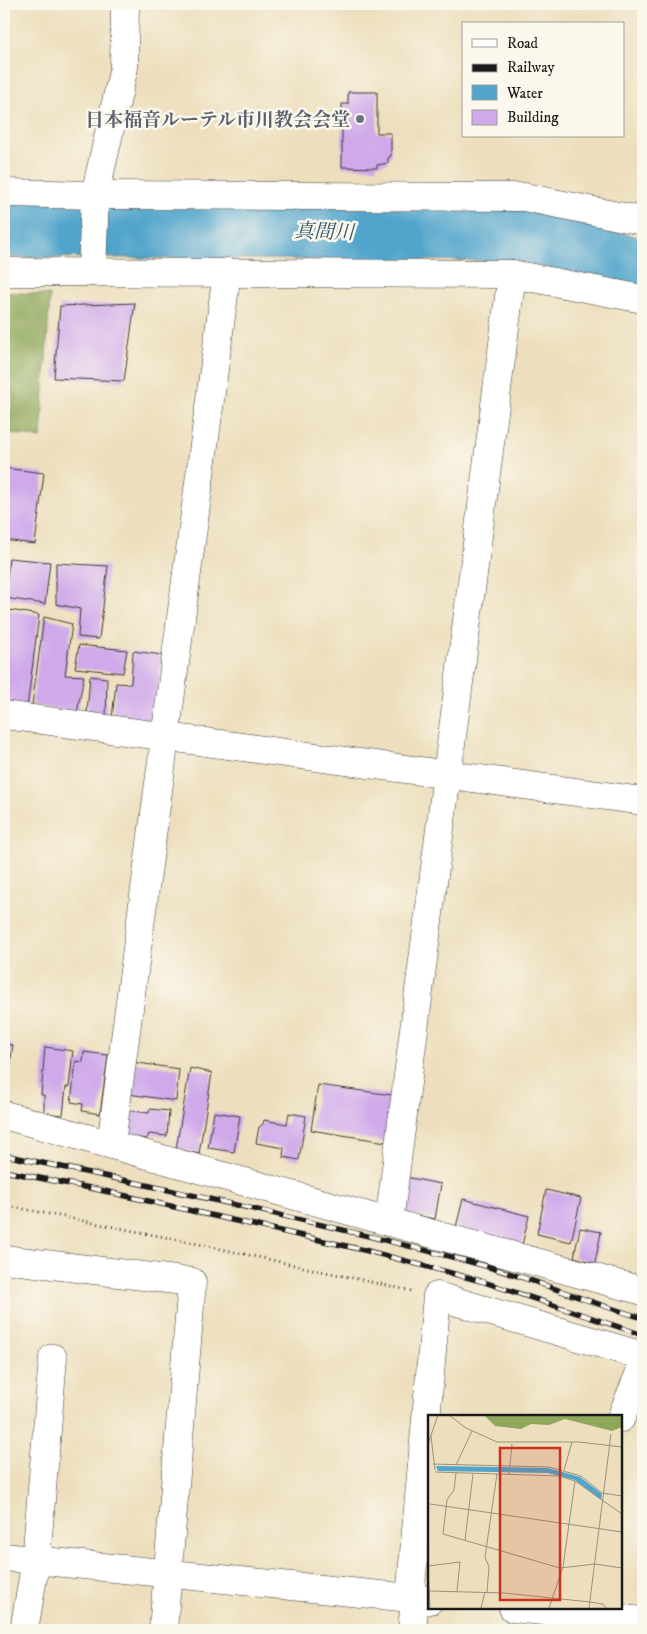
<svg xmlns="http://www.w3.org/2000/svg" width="647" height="1634" viewBox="0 0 647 1634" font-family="'IM FELL DW Pica','Noto Serif JP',serif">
<rect width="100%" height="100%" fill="#fbf7ec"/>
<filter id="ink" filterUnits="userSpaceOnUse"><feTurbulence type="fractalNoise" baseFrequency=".02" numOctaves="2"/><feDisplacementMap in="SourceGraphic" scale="10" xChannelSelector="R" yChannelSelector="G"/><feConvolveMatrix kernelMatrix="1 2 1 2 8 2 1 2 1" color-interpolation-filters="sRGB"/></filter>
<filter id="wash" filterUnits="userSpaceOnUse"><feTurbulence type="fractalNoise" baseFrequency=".0096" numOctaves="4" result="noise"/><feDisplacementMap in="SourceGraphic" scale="20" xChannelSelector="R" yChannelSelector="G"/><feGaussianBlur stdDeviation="1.12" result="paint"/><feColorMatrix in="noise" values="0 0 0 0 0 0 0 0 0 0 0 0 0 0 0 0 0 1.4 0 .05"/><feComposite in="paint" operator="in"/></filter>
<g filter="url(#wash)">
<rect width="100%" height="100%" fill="#eddfbd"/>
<polygon fill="#8fa75a" stroke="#56623b" points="4,292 50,295 41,438 9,433 13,393 4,391"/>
<polygon fill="#51a4cc" stroke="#366074" points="4,201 520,210 643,238 643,289 516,261 4,257"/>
<g id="blocks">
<g fill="#cfa9ea">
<polygon points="348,92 377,92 377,133 391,133 391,156 388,158 388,163 377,165 377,168 342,167 342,104 348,104"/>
<polygon points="135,303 124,381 54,378 60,306"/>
<polygon points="4,468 44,473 35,544 4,540"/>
<polygon points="9,558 50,562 45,604 5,598"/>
<polygon points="56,563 108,566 99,639 78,637 80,609 56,604"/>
<polygon points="4,609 39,615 27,708 4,704"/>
<polygon points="44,617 72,624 65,675 84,676 77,713 32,705"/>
<polygon points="79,645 127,650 123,673 75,668"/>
<polygon points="133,651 162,655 155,722 112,718 116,683 131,684"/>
<polygon points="90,676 107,678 106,717 87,713"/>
<polygon points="4,1044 13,1045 7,1083 4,1083"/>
<polygon points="45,1047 73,1051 69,1087 66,1087 63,1115 44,1113 44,1095 41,1095"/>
<polygon points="84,1052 108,1055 100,1114 82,1111 83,1104 71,1102 76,1061 83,1062"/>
<polygon points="131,1062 179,1069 176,1101 128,1094"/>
<polygon points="190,1068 212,1073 199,1154 176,1149"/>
<polygon points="318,1085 392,1095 386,1142 311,1130"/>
<polygon points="150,1109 169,1111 167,1136 149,1134 147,1139 122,1136 124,1110 149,1113"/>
<polygon points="214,1112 240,1116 234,1152 208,1148"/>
<polygon points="289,1113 306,1116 299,1160 283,1157 284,1148 256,1143 259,1127 263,1124 264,1120 287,1124"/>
<polygon points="405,1177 441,1184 435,1219 399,1212"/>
<polygon points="546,1190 581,1198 571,1242 537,1234"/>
<polygon points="463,1199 529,1216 522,1245 456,1227"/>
<polygon points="580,1228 601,1232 595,1263 574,1257"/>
</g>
</g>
</g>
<g filter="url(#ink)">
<use href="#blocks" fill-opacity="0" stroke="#3b3934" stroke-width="1"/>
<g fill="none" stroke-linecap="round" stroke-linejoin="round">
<defs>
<g id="minor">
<polyline points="4,193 95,195 524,197 643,221"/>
<polyline points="4,272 512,274 643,299"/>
<polyline points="92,272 95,195 124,67 125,4"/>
<polyline points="4,715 643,801"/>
<polyline points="4,1115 389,1222 643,1291"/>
<polyline points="111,1144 227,272"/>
<polyline points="389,1222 512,274"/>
<polyline points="4,1259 192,1282 163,1630"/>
<polyline points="621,1418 643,1365"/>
<polyline points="4,1557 430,1600"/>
<polyline points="410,1598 437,1296 643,1356"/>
<polyline points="513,1608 643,1621"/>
<polyline points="24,1630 36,1560 53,1358"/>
<polyline points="412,1630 415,1599"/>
</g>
</defs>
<use href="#minor" stroke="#3b3934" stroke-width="29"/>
<polyline stroke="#3b3934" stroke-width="3" stroke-dasharray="1 4" stroke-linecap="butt" points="4,1205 194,1243 412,1291"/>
<use href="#minor" stroke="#fff" stroke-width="28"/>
<defs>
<g id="rail">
<path d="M4,1155c160,33 320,68 478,110 54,15 107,38 161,53"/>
<polyline points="4,1171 100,1190 368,1251 481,1281 643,1335"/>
</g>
</defs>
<use href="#rail" stroke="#1c1c1c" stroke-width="5.5"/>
<use href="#rail" stroke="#fbf7ec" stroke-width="4" stroke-dasharray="11" stroke-linecap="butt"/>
</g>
</g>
<circle fill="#6b7280" stroke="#fbf7ec" stroke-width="2" cx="360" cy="119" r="5"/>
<g text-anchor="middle" stroke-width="5" stroke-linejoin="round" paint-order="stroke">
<g font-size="19" font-weight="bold" fill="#5b616d" stroke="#fbf7ec" text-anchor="end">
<text x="350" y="126">日本福音ルーテル市川教会会堂</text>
</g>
<g font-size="20" font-style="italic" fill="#34596b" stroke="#fbf7ec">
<text transform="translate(324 231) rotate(2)" y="7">真間川</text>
</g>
</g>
<g transform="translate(428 1415)">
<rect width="194" height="194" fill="#eddfbd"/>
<path d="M56,0h138v12l-10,4 -47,-12 -16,6 -18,-1 -10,5 -26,-3z" fill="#8fa75a"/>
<path d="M8,51l112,2 32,9 22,17 -1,6 -26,-20 -27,-7 -110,-2z" fill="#51a4cc"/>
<path fill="none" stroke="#99917d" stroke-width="1" d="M21,0l17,13 31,14h82l43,5M3,21l4,34M0,29l10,-29M5,49l116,3 32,9 21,17 20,3M28,50l16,-34M136,55l8,-28M7,57l124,4 16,5 47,33M28,58l-2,17 -7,10 -4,34 117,34 35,-4 27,4M81,59l3,-30M2,89l192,28M37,125l8,-66M0,151l32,-4 -3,29M0,154l2,39M2,176l74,2 86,9 13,2 3,4M59,177l2,-25 -4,-10 12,-83M53,193l4,-16M121,193l14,-41 12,-86M161,193l22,-174"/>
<path fill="#c8321e" fill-opacity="0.15" stroke="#c8321e" stroke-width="2.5" d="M72,33h60v152h-60z"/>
<rect width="194" height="194" fill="none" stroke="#1c1c1c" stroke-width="2.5"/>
</g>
<rect width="647" height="1634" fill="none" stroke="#fbf7ec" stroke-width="20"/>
<rect x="462" y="22" width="162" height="115" fill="#fbf7ec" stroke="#a29f99"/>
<rect x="472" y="39" width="25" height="8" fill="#ffffff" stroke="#a29f99"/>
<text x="507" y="48" font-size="15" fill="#1c1c1c">Road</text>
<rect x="472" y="64" width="25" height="8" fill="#1c1c1c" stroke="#a29f99"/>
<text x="507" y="72" font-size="15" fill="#1c1c1c">Railway</text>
<rect x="472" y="85" width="25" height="15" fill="#51a4cc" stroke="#a29f99"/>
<text x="507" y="98" font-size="15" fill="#1c1c1c">Water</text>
<rect x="472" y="110" width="25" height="15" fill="#cfa9ea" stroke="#a29f99"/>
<text x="507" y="122" font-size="15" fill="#1c1c1c">Building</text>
</svg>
